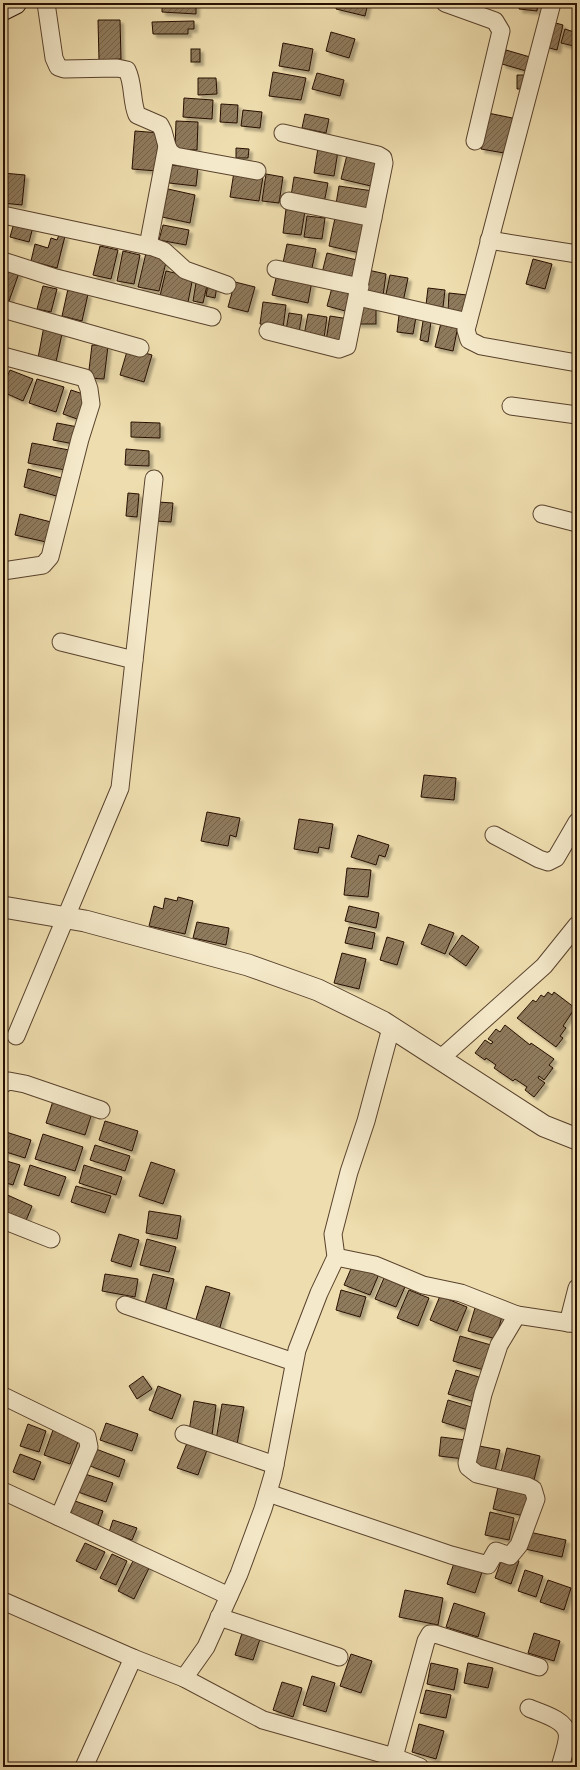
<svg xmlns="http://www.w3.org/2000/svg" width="580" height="1770" viewBox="0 0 580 1770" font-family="'IM FELL Great Primer',serif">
<defs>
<pattern id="building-hatch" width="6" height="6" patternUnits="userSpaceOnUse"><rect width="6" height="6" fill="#8e7a5b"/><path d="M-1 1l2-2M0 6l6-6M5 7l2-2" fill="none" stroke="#746249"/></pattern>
<filter id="shadow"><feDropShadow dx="3.5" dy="3.5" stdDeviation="1" flood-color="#0004"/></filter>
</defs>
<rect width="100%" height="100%" fill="#eeddae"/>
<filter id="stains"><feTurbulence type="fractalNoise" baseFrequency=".005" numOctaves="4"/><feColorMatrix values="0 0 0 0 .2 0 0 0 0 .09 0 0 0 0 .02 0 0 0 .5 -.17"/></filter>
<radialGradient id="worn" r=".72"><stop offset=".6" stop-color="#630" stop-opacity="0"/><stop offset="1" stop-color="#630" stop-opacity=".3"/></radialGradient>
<g fill="url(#building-hatch)" stroke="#270f02" filter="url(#shadow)">
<polygon points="162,3 196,3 196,14 162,12"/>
<polygon points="337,3 368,3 365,16 336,9"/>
<polygon points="520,3 538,3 537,11 519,9"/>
<polygon points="98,20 120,20 121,59 99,60"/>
<polygon points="194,21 194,29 188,29 188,34 153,34 152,22"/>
<polygon points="552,22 563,25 557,50 546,47"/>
<polygon points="565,29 577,33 574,46 561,43"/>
<polygon points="331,32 355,39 349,58 326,51"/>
<polygon points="283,43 313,49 309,71 279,66"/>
<rect x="191" y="49" width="9" height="13"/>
<polygon points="506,50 530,57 526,71 502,64"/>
<polygon points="273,72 306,78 301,100 269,96"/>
<polygon points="317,73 344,80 340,96 312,89"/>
<polygon points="517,75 526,75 525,89 517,89"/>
<polygon points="198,78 216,78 217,94 198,95"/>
<polygon points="184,98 213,100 212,119 183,117"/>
<polygon points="221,104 238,105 237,123 220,122"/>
<polygon points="243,110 262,112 260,128 241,126"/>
<polygon points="488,113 517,119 510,154 481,149"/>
<polygon points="305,114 329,119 326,133 302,128"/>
<polygon points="176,121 198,122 197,150 175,149"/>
<polygon points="135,131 160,133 157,171 132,169"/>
<polygon points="236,148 249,149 248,158 236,158"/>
<polygon points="318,148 338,151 334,176 314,173"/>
<polygon points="347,155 381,162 375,187 341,179"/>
<polygon points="171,165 198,168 196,186 169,183"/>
<polygon points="234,172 263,177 259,201 230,197"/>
<polygon points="3,173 25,175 22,205 3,203"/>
<polygon points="266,174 283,177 279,203 262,201"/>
<polygon points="294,177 328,183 324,203 291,196"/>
<polygon points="339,186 373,191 369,215 335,210"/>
<polygon points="168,189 195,195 190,223 162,217"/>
<polygon points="286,209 305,211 301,235 283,233"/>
<polygon points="307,216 325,218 322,239 304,237"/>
<polygon points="335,218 367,226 360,253 329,246"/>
<polygon points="14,223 33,227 29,242 10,237"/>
<polygon points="163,225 189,230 186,245 159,240"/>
<polygon points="59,235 65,236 57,268 31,261 35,244 48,248 51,238 57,240"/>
<polygon points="287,244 316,249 312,268 283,263"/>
<polygon points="100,246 118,250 111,279 93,275"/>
<polygon points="123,251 140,255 134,284 117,281"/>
<polygon points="146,253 167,258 159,291 138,287"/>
<polygon points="327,253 357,260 352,280 322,273"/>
<polygon points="533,259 552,264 545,289 526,284"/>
<polygon points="3,268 19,273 9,301 3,299"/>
<polygon points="368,270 386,274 383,296 364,293"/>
<polygon points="166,271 193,277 188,302 160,296"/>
<polygon points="277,274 312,281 308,303 272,295"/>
<polygon points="390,275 408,278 403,302 385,299"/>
<polygon points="235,282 255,287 248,312 228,307"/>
<polygon points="196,283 207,285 203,303 193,301"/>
<polygon points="208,284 217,286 215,298 206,296"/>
<polygon points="333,284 355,290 349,312 327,306"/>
<polygon points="43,286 57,289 51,312 37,309"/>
<polygon points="428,288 445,290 443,307 426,305"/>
<polygon points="68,289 88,294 82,321 62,316"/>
<polygon points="449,293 467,295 466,312 448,311"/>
<polygon points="263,302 286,305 283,328 260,324"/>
<rect x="357" y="307" width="19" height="17"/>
<polygon points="289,313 302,315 299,332 286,330"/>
<polygon points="308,314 327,317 324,338 304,335"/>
<polygon points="399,315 416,317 413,334 397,332"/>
<polygon points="330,316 349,319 344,344 326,341"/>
<polygon points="423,321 431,322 428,342 420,340"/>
<polygon points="441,323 458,326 453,351 435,347"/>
<polygon points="44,326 63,329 56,362 38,358"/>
<polygon points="92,345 108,346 104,379 88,378"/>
<polygon points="128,348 152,355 144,382 120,375"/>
<polygon points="10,370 33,379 23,401 3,392 3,385"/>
<polygon points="37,379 64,387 56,412 29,403"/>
<polygon points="71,390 89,396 80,420 63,414"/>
<polygon points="131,422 160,423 160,438 131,437"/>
<polygon points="57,423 78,427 74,444 53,440"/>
<polygon points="32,443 69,450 65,470 28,463"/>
<polygon points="126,449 149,451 149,466 125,465"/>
<polygon points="28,469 65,479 60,497 24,487"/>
<polygon points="128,493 139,494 137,517 126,516"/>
<polygon points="158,502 173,503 171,522 156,521"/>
<polygon points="20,514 51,522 46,542 15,535"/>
<polygon points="424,775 456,778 454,800 421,797"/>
<polygon points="207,812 240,818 236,837 230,835 228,846 201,841"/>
<polygon points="299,819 333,824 329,849 319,847 318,853 294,849"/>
<polygon points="358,835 389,845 385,857 379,855 376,865 351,857"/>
<polygon points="347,868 371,870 368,897 344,895"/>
<polygon points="178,897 193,901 185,934 149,926 154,906 163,909 165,898 177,901"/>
<polygon points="349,906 379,913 376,928 345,921"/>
<polygon points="197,922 229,928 226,945 193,938"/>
<polygon points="429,924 454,933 445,954 421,944"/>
<polygon points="349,927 375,933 372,949 345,943"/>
<polygon points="462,935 479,947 466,966 449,954"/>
<polygon points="387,937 404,942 397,965 380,960"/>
<polygon points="342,953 366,959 359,989 334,983"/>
<polygon points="548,992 552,995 554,992 575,1008 563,1026 566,1028 560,1036 563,1038 556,1047 517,1018 533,1000 536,1002 541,995 544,997"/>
<polygon points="505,1025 530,1045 531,1043 554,1059 549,1065 553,1068 544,1080 539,1076 538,1078 545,1083 534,1097 525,1090 527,1087 515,1079 513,1081 494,1068 496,1065 486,1058 485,1060 475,1053 485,1040 491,1044 493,1042 488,1039 496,1029 500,1032"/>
<polygon points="53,1101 92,1113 85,1135 46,1123"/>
<polygon points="105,1121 138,1131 132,1151 99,1140"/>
<polygon points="3,1131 31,1140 25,1158 3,1151"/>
<polygon points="43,1134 83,1147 75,1171 35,1159"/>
<polygon points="95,1145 130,1156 125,1171 90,1160"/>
<polygon points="3,1160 20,1165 13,1185 3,1182"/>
<polygon points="151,1162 175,1170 163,1204 139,1196"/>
<polygon points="30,1165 66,1177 59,1196 24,1185"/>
<polygon points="84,1165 122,1177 116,1195 79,1183"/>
<polygon points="76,1186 111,1196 105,1213 71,1202"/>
<polygon points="3,1193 32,1206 25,1223 3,1213"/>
<polygon points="149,1211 181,1216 177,1239 146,1233"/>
<polygon points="119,1234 139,1240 131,1267 111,1261"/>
<polygon points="147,1239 176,1247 169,1272 140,1265"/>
<polygon points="353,1264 379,1274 370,1295 344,1285"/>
<polygon points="105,1274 138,1279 135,1297 102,1291"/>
<polygon points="153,1274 174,1279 166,1309 145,1304"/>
<polygon points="384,1278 405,1287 396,1307 375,1299"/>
<polygon points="206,1286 230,1293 218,1334 194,1326"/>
<polygon points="341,1290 366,1297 360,1317 336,1310"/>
<polygon points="409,1290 429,1298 418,1326 397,1318"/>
<polygon points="440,1296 467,1307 457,1331 430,1320"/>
<polygon points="475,1308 502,1316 496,1339 468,1331"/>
<polygon points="460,1336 491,1345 484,1370 453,1361"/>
<polygon points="456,1370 482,1378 475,1402 448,1394"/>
<polygon points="143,1376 152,1389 137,1399 129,1386"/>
<polygon points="158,1386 181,1395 172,1419 149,1410"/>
<polygon points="448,1400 475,1408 468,1430 442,1422"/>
<polygon points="194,1401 216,1405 212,1435 189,1431"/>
<polygon points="222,1404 244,1407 237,1444 216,1440"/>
<polygon points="106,1423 138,1434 132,1451 100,1440"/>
<polygon points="28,1424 46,1431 39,1452 20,1446"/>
<polygon points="53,1430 79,1439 70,1464 44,1455"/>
<polygon points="441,1437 466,1440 464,1459 439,1456"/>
<polygon points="187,1443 207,1450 198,1475 177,1468"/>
<polygon points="474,1445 500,1450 495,1471 469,1466"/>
<polygon points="507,1448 540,1456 534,1480 501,1472"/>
<polygon points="96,1449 125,1460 119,1477 90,1466"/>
<polygon points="20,1454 41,1462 34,1480 13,1472"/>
<polygon points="85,1474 113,1483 106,1502 78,1492"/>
<polygon points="498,1487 529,1493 524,1516 493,1509"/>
<polygon points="75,1501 103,1511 97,1527 69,1517"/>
<polygon points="490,1512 514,1518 509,1540 485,1535"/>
<polygon points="113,1520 137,1528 132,1540 109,1532"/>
<polygon points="529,1532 566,1540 562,1557 525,1549"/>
<polygon points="85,1543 105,1552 96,1570 76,1561"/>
<polygon points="112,1554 127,1561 116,1585 100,1578"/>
<polygon points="503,1555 519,1561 511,1584 495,1578"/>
<polygon points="134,1559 150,1566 134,1599 118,1591"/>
<polygon points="455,1560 483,1569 475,1593 447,1584"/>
<polygon points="525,1570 543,1576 536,1597 518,1591"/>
<polygon points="548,1580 571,1588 564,1610 540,1602"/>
<polygon points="405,1590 443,1598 438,1625 399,1617"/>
<polygon points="454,1603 485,1613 478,1637 446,1627"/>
<polygon points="243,1630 261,1636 253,1660 235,1655"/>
<polygon points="534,1633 560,1641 554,1661 528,1653"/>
<polygon points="351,1654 372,1661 361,1693 340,1686"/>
<polygon points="431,1663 458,1669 454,1690 427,1684"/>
<polygon points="468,1663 493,1668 488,1688 464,1683"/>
<polygon points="312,1676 335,1683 326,1712 303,1705"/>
<polygon points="282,1682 302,1688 293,1717 273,1710"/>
<polygon points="426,1690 451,1695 446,1718 420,1713"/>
<polygon points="419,1724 444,1731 436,1759 412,1752"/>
</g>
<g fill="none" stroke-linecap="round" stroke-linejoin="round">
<defs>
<g id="minor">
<path d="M46,3l8,55 4,9 6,2 53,-1 10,2c7,14 4,31 10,45l23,10 3,6 4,15 3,6 5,4 82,15"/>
<polyline points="445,3 495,21 501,31 475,141"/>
<polyline points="552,3 466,330 469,340 481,346 577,363"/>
<polyline points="289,201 373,218"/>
<polyline points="3,215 153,247 164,251 185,270 227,285"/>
<polyline points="489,240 577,254"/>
<polyline points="148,246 167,146"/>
<polyline points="3,261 56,278 212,317"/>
<polyline points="276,269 360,287"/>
<polyline points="358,297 468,322"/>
<polyline points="3,309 140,348"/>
<polyline points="268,331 339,349 347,346 384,163 383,158 378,155 283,133"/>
<polyline points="3,356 85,378 89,389 91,404 80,439 50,557 43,565 3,571"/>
<polyline points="511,406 577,415"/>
<polyline points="542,514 577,523"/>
<polyline points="61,642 134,660"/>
<polyline points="494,835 539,859 548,862 556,858 577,822"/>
<polyline points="16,1036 120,788 154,479"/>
<polyline points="440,1059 544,966 577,925"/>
<polyline points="3,1084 9,1081 25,1084 101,1110"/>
<polyline points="3,1220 51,1239"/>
<polyline points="125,1305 294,1362"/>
<polyline points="517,1315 577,1324"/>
<polyline points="568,1323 577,1288"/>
<polyline points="3,1396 87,1437 89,1447 59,1517"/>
<polyline points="184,1434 275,1465"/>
<polyline points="3,1491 229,1596"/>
<polyline points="268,1493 451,1555 488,1565 496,1551 510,1556 519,1545 536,1499 533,1489 527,1486 477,1474 468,1467 467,1463 483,1394 499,1345 517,1315 461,1293 423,1285 375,1265 336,1257"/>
<polyline points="3,1601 133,1658 184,1678 263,1720 394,1757 420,1767"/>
<polyline points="219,1617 339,1657"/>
<polyline points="184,1678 206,1647 239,1574 263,1509 273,1475 297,1350 319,1293 336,1257 333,1234 349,1172 366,1121 391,1028"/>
<path d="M529,1708c11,5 36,11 38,25 2,7 -5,26 -7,34"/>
<polyline points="394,1757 426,1641 430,1634 435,1634 539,1667"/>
<polyline points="84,1767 133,1658"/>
</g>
<polyline id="tertiary" points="3,907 85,921 248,965 318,990 383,1022 544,1126 577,1139"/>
<polyline id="secondary" points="3,9 15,3"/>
</defs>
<use href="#minor" stroke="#59422d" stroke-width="19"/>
<use href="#tertiary" stroke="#59422d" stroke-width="23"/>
<use href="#secondary" stroke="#270f02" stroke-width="24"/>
<use href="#minor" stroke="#f4e9ca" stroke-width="17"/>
<use href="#tertiary" stroke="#f4e9ca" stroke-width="21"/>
<use href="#secondary" stroke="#f4e9ca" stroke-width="22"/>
</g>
<rect width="580" height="1770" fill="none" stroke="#eeddae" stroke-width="16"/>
<rect x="4" y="4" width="572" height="1762" fill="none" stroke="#270f02" stroke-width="2"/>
<rect x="8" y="8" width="564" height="1754" fill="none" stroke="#270f02"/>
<rect width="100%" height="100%" filter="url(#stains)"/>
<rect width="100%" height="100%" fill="url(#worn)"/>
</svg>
